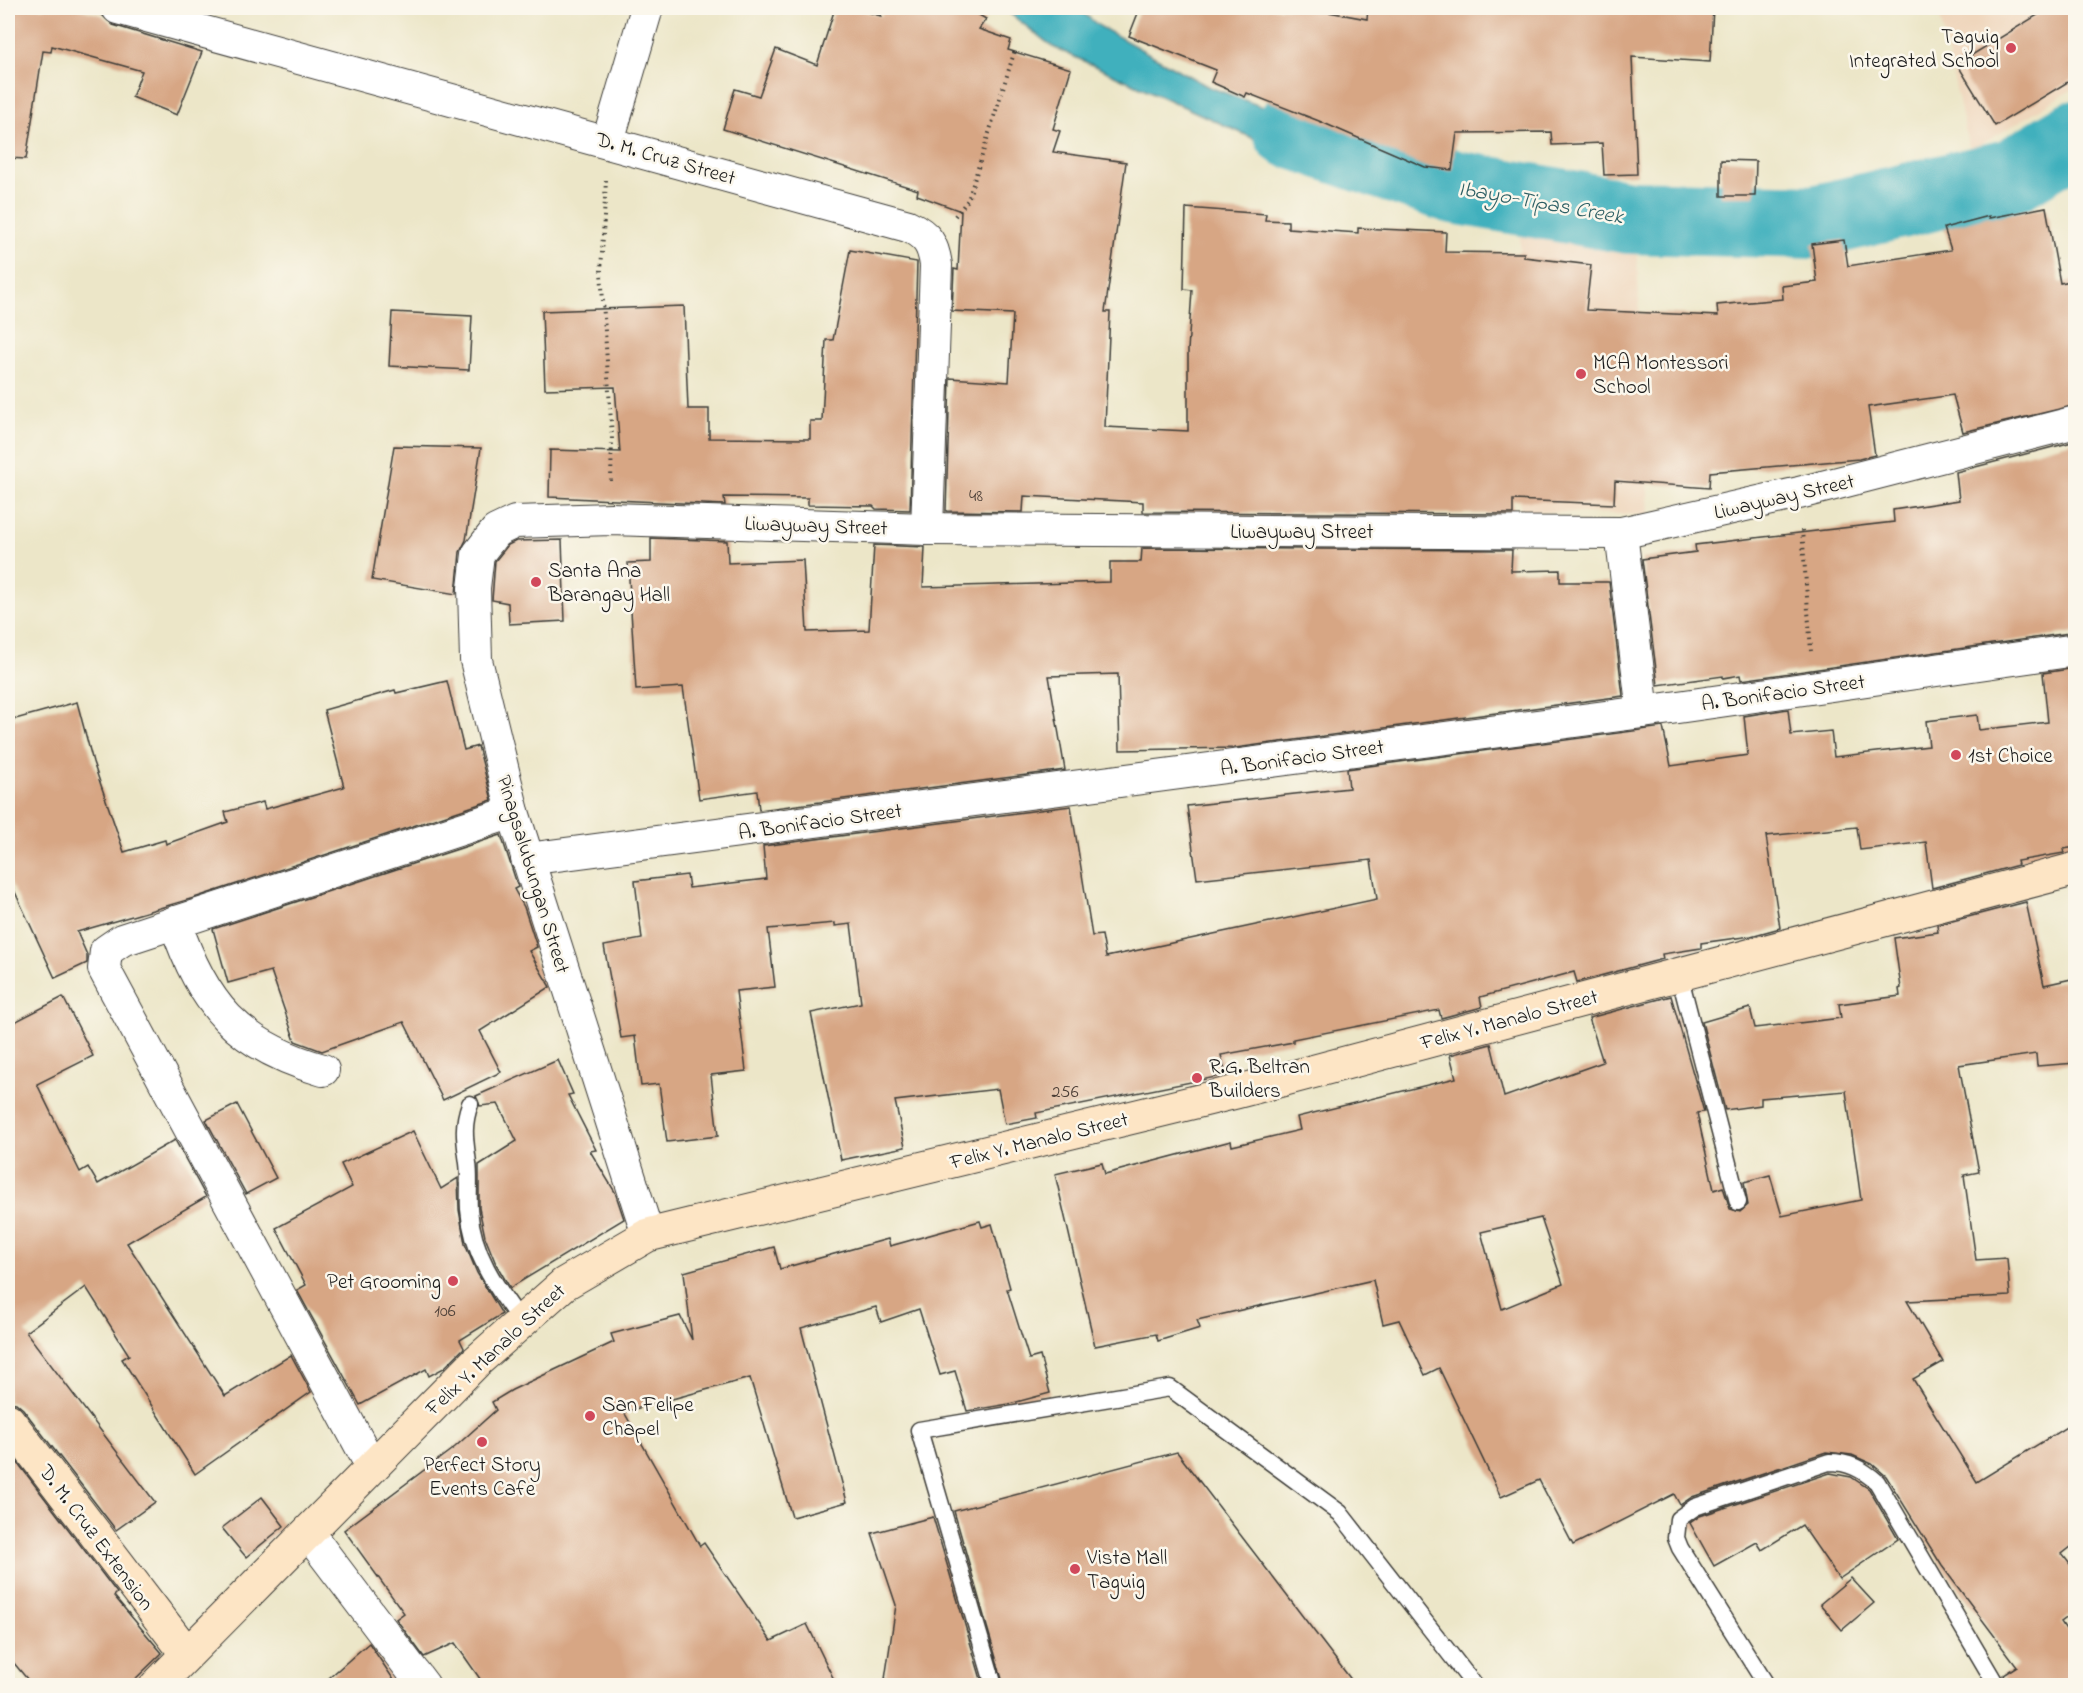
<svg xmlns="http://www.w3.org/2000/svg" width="2083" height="1693" viewBox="0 0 2083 1693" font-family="'Indie Flower',sans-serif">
<rect width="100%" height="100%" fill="#fbf7ec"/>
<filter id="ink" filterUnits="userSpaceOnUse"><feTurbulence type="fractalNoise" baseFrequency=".0167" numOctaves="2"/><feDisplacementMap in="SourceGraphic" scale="12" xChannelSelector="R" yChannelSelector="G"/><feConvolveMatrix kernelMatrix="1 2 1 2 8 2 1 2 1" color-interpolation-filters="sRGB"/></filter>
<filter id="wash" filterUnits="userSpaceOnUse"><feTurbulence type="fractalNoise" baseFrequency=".008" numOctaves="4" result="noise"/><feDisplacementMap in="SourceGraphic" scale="24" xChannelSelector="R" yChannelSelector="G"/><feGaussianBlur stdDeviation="1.35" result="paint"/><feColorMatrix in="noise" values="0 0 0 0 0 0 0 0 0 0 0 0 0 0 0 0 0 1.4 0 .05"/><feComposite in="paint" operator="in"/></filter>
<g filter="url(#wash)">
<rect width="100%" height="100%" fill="#ece6c8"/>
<g fill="#efd6bc">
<polygon points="1938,8 2075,8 2075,88 1970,151"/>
<polygon points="1520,216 1636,237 1649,515 1520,511"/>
</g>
<polygon fill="#41b0bd" stroke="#2e666c" stroke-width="1.5" points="1003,8 1077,8 1099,26 1207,86 1388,154 1373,193 1053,47"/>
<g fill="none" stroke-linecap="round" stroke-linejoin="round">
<polyline stroke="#41b0bd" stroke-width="74" points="1290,131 1454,187 1629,217 1815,222 2013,175 2076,137"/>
</g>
<g id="blocks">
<g fill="#d7a684" fill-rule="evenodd">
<polygon points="8,8 76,8 102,15 113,25 202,52 177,115 132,97 142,71 52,46 51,52 43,51 26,159 8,158"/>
<polygon points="835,8 854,8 881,16 884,8 967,8 986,19 979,29 1011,40 1008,50 1071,69 1053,129 1060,131 1053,152 1126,162 1105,312 1110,312 1105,427 1188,431 1188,350 1192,290 1184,289 1186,208 1266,214 1265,220 1288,221 1288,228 1358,233 1358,228 1446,232 1445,252 1524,253 1524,257 1591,265 1586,310 1718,316 1717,305 1783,299 1782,286 1817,282 1812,244 1844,240 1848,266 1951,250 1944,228 1989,216 1989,218 2046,207 2060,283 2076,280 2076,405 1963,432 1953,395 1868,407 1875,455 1859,459 1710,472 1709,488 1615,481 1614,504 1513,500 1513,514 1143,512 1143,502 1024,496 1023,512 946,511 950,378 1009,382 1013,314 952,311 954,269 958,270 961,211 917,195 918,190 723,129 735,89 759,96 776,49 817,65"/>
<polygon points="1140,8 1307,8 1367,19 1368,8 1713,8 1710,62 1632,57 1637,174 1604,175 1602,143 1552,145 1551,132 1457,133 1452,170 1425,167 1319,121 1247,93 1245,97 1211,82 1216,70 1129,36"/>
<polygon points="2049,8 2076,8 2076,77 1995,126 1957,64"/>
<polygon points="1721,160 1756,161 1755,196 1721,196"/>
<polygon points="850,250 917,262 910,510 876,509 873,506 808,505 808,498 724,497 725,505 549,497 550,450 620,452 615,387 545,389 542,311 684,306 688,409 709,409 709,438 810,439 810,421 822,421 826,340 833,340"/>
<polygon points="392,312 472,316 469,370 389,366"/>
<polygon points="2076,441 2076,632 1741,680 1740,675 1723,678 1723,676 1658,685 1642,559 1696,552 1695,545 1894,522 1893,510 1959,500 1956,472"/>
<polygon points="394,446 481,448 466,540 460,552 456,594 372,580"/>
<polygon points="651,538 727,541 728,563 803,560 807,632 869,630 874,545 925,547 923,587 1110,582 1110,562 1141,562 1142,548 1512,550 1511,571 1560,570 1560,582 1609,582 1623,696 1235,748 1120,750 1118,674 1049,676 1065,770 759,810 757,791 699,799 683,687 636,690 628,563 651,562"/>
<polygon points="562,540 565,621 509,624 508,603 492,600 495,561 508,545 516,541"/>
<polygon points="2076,668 2076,847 2063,849 2064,853 2017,861 2018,865 1932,888 1926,842 1860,850 1857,827 1766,836 1780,928 1751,936 1701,943 1701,948 1662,954 1663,959 1577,982 1574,972 1480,997 1482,1007 1441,1018 1439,1010 1293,1039 1293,1042 1221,1055 1226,1075 1036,1113 1037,1118 1005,1124 998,1089 895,1101 905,1147 841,1160 811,1013 861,1003 851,924 835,926 835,923 768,929 775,987 736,991 746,1071 711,1075 718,1136 667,1142 659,1084 641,1086 635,1036 621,1038 604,946 642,939 635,881 687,875 689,888 766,879 763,846 1071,806 1092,936 1102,935 1106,957 1377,899 1371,860 1197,879 1187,806 1349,788 1347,769 1663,727 1671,766 1748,755 1744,716 1788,709 1791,735 1831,731 1834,757 1929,746 1926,721 1977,715 1979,730 2048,722 2043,673"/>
<polygon points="447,681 464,750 478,746 492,800 194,898 77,932 87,955 87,963 55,978 8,877 8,721 77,702 93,762 124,852 165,840 166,844 228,822 225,812 263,802 265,809 344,787 324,710 395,690 396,693"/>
<polygon points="501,835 518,887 514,889 524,907 537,947 529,951 550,987 480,1031 501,1072 443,1100 404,1022 322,1051 295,1041 271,971 228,983 213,929"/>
<path d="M2026,902l18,83 32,-7v85l-39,3 -1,-12 -77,11 20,107 -15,3 12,85 31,-2 3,38 -103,5 36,61 -30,17 64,103 99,-61v122l-14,11 14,18v39l-15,11 15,22v42h-69l-4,-11 14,-9 -75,-100 -56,-90 -14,-12 -20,-9 -26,-3 -134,45 -12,8 -6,-11 -101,51 -34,-65 -38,17 -62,-129 -14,7 -26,-55 -16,4 -10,-44 -176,40 3,8 -42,13 -2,-7 -61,12 -40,-172 47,-11 3,11 126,-33 1,5 68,-16 -3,-13 159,-39 -6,-23 41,-11 13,53 99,-35 -14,-44 82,-22 33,116 -7,1 17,77 9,-3 7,22 10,3 8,-7 -4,-23 26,-7 12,41 79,-16 -15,-109 -85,7v7l-36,5 -23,-88 48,-14 5,20 86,-10 -2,-14 61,-8 -1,-7 2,-1 -7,-50 44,-6 -1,-7zM1541,1218l22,66 -61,25 -21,-77z"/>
<polygon points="63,997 93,1056 37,1084 80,1172 88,1167 98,1184 175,1140 206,1197 127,1243 225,1396 291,1355 311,1392 195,1474 122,1359 129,1355 86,1287 26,1332 155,1502 116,1530 23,1409 16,1403 8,1402 8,1022 9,1025"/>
<polygon points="558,1060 573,1094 568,1095 596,1150 590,1151 615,1192 624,1219 510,1288 496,1264 485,1237 479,1208 479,1165 517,1141 498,1104 480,1106 476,1096"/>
<polygon points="237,1104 276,1178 246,1194 206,1120"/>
<polygon points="413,1131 441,1189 458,1178 459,1210 465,1244 477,1273 502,1314 460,1340 464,1348 444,1368 429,1376 426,1369 360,1405 297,1290 306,1285 276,1228 352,1187 341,1164"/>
<polygon points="980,1221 982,1227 992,1224 1010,1288 1007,1289 1029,1359 1040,1356 1050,1393 1009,1404 967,1411 955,1371 940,1375 919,1309 881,1322 876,1307 801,1328 847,1502 792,1517 750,1378 624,1412 700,1546 704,1543 771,1641 807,1624 837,1686 485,1686 455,1643 424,1657 396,1619 404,1613 344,1530 455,1447 496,1410 492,1402 512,1390 614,1342 611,1334 680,1316 692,1340 684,1272 774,1247 780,1269 888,1239 890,1246"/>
<polygon points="8,1450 117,1593 114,1596 162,1653 128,1686 33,1686 8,1656"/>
<polygon points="1177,1452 1356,1686 1004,1686 954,1511"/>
<polygon points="1830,1473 1851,1477 1869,1489 1898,1539 1839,1579 1802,1525 1762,1550 1757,1542 1714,1566 1690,1523 1700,1516"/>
<polygon points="262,1497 284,1526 246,1557 222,1528"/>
<polygon points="933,1517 983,1686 884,1686 896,1605 872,1533"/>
<polygon points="1851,1578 1874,1603 1842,1630 1820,1604"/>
<polygon points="369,1643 398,1686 320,1686 356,1654"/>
</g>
</g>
</g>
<g filter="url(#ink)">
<use href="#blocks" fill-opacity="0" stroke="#3b3a36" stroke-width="1.5"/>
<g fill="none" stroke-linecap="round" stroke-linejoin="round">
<defs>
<g id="lane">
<polyline points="1679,974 1738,1202"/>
<path d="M470,1104c-8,22 -5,36 -2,59 2,15 0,31 1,46 3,44 26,77 52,112"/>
<polyline points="994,1686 919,1430 1170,1388 1340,1513 1475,1686"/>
<path d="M1767,1686l-87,-138 -4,-10 2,-19 17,-12 134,-45c20,0 33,7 48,20l120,204"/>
</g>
<g id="street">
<path d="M118,8l790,218c19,9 25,18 28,39l-9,264"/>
<polyline points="608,141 647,8"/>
<polyline points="1621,533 1643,712"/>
<polyline points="527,859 1643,712 2076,650"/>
<path d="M175,922c28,83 63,124 148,148"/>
<polyline points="648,1235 513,812 476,660 474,588 478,554 496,531 515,522 611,519 927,529 1621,533 1799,493 2076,422"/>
<polyline points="372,1467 104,969 106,951 122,940 513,812"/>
<polyline points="308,1533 424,1686"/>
</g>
<g id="secondary">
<polyline points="8,1420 187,1654"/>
<polyline points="156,1686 476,1362 564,1284 648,1235 1236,1092 2076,869"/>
</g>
</defs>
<use href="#lane" stroke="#3b3a36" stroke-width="19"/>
<use href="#street" stroke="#3b3a36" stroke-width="34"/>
<use href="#secondary" stroke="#3b3a36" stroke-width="35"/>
<g stroke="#3b3a36" stroke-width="4" stroke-dasharray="1.5 4.5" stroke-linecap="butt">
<polyline points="606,180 601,271 612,437 611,481"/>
<polyline points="955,216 968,200 1015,50"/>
<polyline points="1802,530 1811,651"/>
</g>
<use href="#lane" stroke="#fff" stroke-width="16"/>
<use href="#street" stroke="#fff" stroke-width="32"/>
<use href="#secondary" stroke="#fde5c5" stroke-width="33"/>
</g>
</g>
<g fill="#d1495b" stroke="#fbf7ec" stroke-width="2">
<circle cx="2011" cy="48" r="6"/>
<circle cx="1581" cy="374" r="6"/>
<circle cx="536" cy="582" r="6"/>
<circle cx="1956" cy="755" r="6"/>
<circle cx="1197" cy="1078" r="6"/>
<circle cx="453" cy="1281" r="6"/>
<circle cx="590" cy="1416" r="6"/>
<circle cx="482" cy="1442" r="6"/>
<circle cx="1075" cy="1569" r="6"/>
</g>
<g text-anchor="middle" stroke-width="5" stroke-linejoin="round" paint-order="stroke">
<g font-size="18" fill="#4b3e36">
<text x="976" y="501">48</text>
<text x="1065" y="1097">256</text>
<text x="445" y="1316">106</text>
</g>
<g font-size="21" fill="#1c1c1c" stroke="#fbf7ec" text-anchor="start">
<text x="1999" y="43" text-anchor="end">Taguig<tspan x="1999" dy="24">Integrated School</tspan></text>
<text x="1593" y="369">MCA Montessori<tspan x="1593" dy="24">School</tspan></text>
<text x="548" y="577">Santa Ana<tspan x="548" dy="24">Barangay Hall</tspan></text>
<text x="1968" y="762">1st Choice</text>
<text x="1209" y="1073">R.G. Beltran<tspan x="1209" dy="24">Builders</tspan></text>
<text x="441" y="1288" text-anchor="end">Pet Grooming</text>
<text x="602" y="1411">San Felipe<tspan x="602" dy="24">Chapel</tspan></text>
<text x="482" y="1471" text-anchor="middle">Perfect Story<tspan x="482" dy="24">Events Cafe</tspan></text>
<text x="1087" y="1564">Vista Mall<tspan x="1087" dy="24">Taguig</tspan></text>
</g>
<g font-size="21" fill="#1c1c1c" stroke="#fbf7ec">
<text transform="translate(666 158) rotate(16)" y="7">D. M. Cruz Street</text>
<text transform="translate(1784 496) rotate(-13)" y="7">Liwayway Street</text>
<text transform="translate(816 525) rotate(2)" y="7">Liwayway Street</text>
<text x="1302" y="538">Liwayway Street</text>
<text transform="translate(1783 692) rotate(-8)" y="7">A. Bonifacio Street</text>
<text transform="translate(1302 757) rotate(-8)" y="7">A. Bonifacio Street</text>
<text transform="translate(820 821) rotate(-8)" y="7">A. Bonifacio Street</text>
<text transform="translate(534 874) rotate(73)" y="7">Pinagsalubungan Street</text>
<text transform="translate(1509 1019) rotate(-15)" y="7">Felix Y. Manalo Street</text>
<text transform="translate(1039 1140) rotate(-14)" y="7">Felix Y. Manalo Street</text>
<text transform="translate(495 1349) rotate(-43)" y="7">Felix Y. Manalo Street</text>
<text transform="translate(97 1537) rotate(53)" y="7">D. M. Cruz Extension</text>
</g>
<g font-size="22" font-style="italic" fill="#2d5f64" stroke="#fbf7ec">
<text transform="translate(1541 201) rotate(10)" y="8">Ibayo-Tipas Creek</text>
</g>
</g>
<rect width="2083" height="1693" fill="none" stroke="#fbf7ec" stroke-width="30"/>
</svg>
